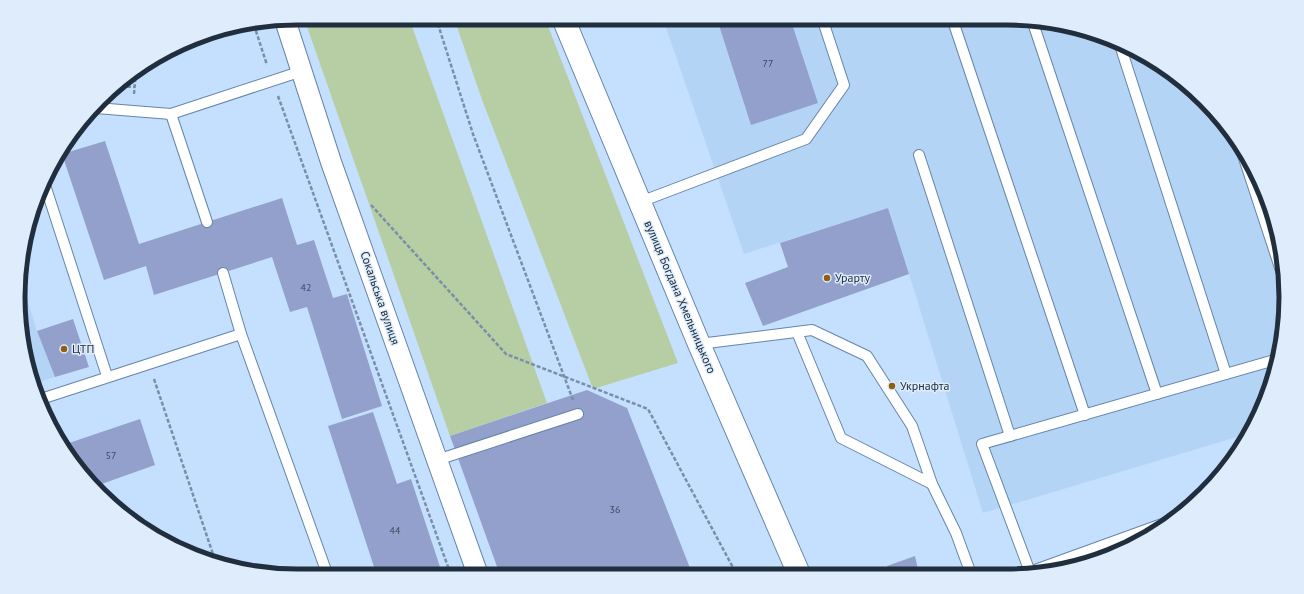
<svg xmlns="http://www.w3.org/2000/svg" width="1304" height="594" viewBox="0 0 1304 594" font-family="'PT Sans',sans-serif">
<rect width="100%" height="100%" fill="#c5e0ff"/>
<g fill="#b4d4f6">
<polygon points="665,18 1007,18 1061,23 1114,39 1162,65 1204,100 1239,142 1265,190 1281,242 1286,297 1281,351 1265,404 1247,434 983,513 909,274 888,208 744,254 663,19"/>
<polygon points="20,277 37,331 55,377 35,383 23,351 18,297"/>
</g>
<g fill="#b7cda3">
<polygon points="304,18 409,18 547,403 450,436"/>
<polygon points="454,18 545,18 678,363 593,389 481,97"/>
</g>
<g fill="#92a0cb">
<polygon points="730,18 790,18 818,103 751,125 718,22"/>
<polygon points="105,141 139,244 282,198 297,245 314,240 333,298 347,294 382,406 342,419 307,307 290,312 272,257 154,295 146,266 104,280 62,154"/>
<polygon points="888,208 909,274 763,326 745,283 788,267 780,243"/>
<polygon points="73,319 89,367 55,377 37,331"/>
<polygon points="587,390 627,408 690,568 668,575 500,575 450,436"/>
<polygon points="373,412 397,484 411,479 443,576 377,576 328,426"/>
<polygon points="140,419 155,465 96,486 63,445"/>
<polygon points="915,556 919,574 889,574 887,566"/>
</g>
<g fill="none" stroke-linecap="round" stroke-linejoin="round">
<defs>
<g id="service">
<polyline points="952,18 1085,415"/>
<polyline points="1032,20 1157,394"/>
<polyline points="1119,42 1226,374"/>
<polyline points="96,108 171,114 302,71"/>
<polyline points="171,114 207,222"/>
<polyline points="1238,140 1285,283"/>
<polyline points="919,155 1010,436"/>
<polyline points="45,185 107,376"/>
<polyline points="640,202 806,139 844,85 822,18"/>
<polyline points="223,273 241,334 328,576"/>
<polyline points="797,332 841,438 932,484"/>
<polyline points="699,344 812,330 867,356 912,426 932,484 956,533 971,574"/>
<polyline points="41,399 241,334"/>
<polyline points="437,460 578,414"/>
<polyline points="1030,572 982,444 1278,359"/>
<polyline points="1024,574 1176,519"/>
</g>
<polyline id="minor" points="285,20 331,162 478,575"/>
<polyline id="tertiary" points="563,18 699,344 799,574"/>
</defs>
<use href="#service" stroke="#6585a8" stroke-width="12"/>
<use href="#minor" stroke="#6585a8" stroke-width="22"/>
<use href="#tertiary" stroke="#6585a8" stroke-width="24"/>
<g stroke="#7a8fa7" stroke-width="2.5" stroke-dasharray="4 2" stroke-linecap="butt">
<polyline points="436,18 473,134 573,400"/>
<polyline points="254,25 267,65"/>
<polyline points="115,86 134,87"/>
<polyline points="134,94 136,71"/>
<polyline points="278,96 451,575"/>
<polyline points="371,205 506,354 648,409 737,575"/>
<polyline points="154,379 216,563"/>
</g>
<use href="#service" stroke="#fff" stroke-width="10"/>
<use href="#minor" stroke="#fff" stroke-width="20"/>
<use href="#tertiary" stroke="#fff" stroke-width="22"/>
</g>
<g fill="#915e10" stroke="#deecfb" stroke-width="1.5">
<circle cx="827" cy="278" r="4"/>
<circle cx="64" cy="349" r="4"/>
<circle cx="892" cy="386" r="4"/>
</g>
<g text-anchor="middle" stroke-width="3" stroke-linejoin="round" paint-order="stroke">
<g font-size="10" fill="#3d4a60">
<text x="768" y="67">77</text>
<text x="306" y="291">42</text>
<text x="111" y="459">57</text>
<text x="615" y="513">36</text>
<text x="395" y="534">44</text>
</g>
<g font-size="12" fill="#212e3d" stroke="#deecfb" text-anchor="start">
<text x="835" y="282">Урарту</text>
<text x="72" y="353">ЦТП</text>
<text x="900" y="390">Укрнафта</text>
</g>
<g font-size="12" fill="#212e3d" stroke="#deecfb">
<text transform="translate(680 297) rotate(67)" y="4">вулиця Богдана Хмельницького</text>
<text transform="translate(380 298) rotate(71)" y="4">Сокальська вулиця</text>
</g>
</g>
<path d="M0 0H1304V594H0ZM297 25H1007A272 272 0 0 1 1279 297V297A272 272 0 0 1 1007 569H297A272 272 0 0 1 25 297V297A272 272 0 0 1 297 25Z" fill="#deecfb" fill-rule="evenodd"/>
<path fill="none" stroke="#212e3d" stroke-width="5" d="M297 25H1007A272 272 0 0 1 1279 297V297A272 272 0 0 1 1007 569H297A272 272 0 0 1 25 297V297A272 272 0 0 1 297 25Z"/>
</svg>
